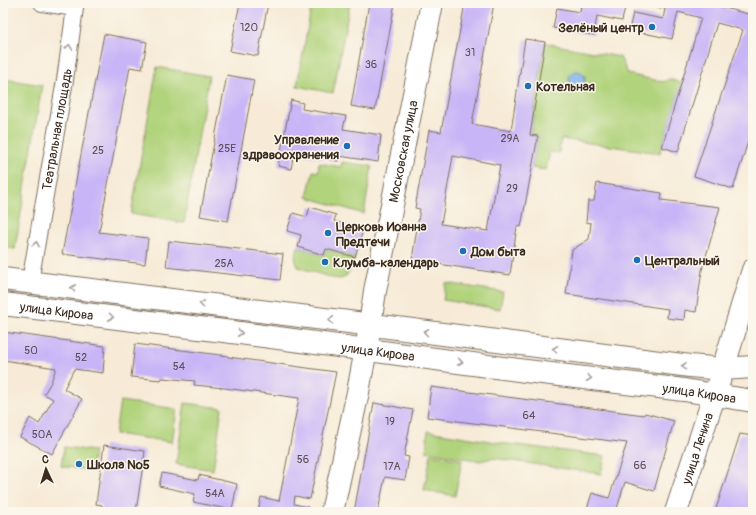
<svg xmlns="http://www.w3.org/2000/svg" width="756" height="515" viewBox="0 0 756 515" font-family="Pangolin,sans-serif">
<rect width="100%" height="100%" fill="#fbf7ec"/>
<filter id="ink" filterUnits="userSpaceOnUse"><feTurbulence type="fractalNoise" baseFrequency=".025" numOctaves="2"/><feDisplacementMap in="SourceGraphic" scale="8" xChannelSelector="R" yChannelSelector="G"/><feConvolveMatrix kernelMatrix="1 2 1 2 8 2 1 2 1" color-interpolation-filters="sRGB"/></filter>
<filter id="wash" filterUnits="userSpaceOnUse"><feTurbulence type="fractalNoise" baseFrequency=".012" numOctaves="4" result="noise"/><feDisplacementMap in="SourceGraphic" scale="16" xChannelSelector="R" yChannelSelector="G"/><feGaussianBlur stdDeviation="0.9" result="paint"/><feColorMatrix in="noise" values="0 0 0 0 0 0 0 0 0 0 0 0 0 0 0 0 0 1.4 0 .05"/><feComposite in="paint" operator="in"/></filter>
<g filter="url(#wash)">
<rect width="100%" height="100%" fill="#f7ebd7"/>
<g fill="#b1d37b" stroke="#767e4c">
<polygon points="312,3 350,3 333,93 297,86"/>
<polygon points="545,42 550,44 620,57 628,74 663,82 669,79 682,83 660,153 561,139 559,153 550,152 546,170 532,168 538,137 530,135 531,132"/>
<polygon points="157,67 209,76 184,223 131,214"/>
<polygon points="3,79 42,85 15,249 3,247"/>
<polygon points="342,162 372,166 364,214 307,197 313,171 318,172 319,163 341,167"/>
<polygon points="298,247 324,255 326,249 355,257 349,272 345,277 341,279 332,278 298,267 295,258"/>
<polygon points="446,283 503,292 500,309 443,300"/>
<polygon points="120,401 177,409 172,442 115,434"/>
<polygon points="185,403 222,408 213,470 176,464"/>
<polygon points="428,431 508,444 605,456 601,474 492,458 480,461 426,451"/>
<polygon points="64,447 94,451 91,471 61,466"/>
<polygon points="431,454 462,460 455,496 424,490"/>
</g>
<circle fill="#7eb0ea" stroke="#5c6d84" cx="577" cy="79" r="8"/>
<g id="blocks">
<g fill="#c8b5f7" fill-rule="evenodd">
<polygon points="240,3 268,3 258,56 230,51"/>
<polygon points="369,3 395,3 375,110 351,106"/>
<path d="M465,3h29l-22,121 39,7 14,-92 20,3 -15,93 8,1 -17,91 -4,-1 -7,49 -98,-15 8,-51 -5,-1 14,-78 12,2zM453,156l47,9 -12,66 -47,-7z"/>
<polygon points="581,3 626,3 622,21 597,16 594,35 553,28 557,8 580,12"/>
<polygon points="658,3 706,3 748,14 751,5 753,5 753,126 733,189 694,176 743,30 717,23 678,152 662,147 701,18 678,12 672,39 629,30 633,13 663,19 665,9 658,8"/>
<polygon points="104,34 147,42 142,69 130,67 99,232 148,238 145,264 62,254"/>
<polygon points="227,75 254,80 228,221 200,216"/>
<polygon points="291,100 303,103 302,109 346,116 343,129 381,135 378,162 339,156 338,161 294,153 291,169 278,166"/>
<polygon points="597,183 662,193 661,200 720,207 702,270 696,312 685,310 684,320 667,318 668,309 566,294 572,250 589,239 591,223 586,222 588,201 594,201"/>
<polygon points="310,207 336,215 334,221 363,230 355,257 326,249 324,255 298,247 301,235 287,231 293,213 307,217"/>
<polygon points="169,241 283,254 280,280 166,267"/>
<polygon points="3,332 105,346 103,373 74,369 64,389 82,399 52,454 20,437 30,418 39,424 53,399 44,394 51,382 56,368 3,360"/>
<polygon points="135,344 228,356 228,357 336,372 310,499 295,496 294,504 308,507 308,512 258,512 261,497 279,501 299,398 224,388 194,385 195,381 162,378 161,380 131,377"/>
<polygon points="431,387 644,415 645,413 674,421 654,491 625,482 616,512 586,512 592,493 609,498 627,443 427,417"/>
<polygon points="374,403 413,410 404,456 409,457 405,480 385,477 378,512 354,512"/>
<polygon points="740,434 753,436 753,512 715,512"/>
<polygon points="104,445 145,451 136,512 102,512 102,505 96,504"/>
<polygon points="162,473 198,480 199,475 237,484 232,510 193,502 195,494 159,486"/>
</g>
</g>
</g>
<g filter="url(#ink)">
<use href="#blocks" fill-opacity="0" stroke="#7d6e5f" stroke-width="1"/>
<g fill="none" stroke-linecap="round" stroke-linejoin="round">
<defs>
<g id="street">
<path id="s1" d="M30,282l35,-202 10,-72 -33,-5"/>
</g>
<g id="secondary">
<polyline points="332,512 358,392 366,349"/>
<path id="s2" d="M676,512l47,-143 30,-99"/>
</g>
<g id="primary">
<polyline points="3,279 397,328 690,366 723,369 753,367"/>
<path id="s3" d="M3,304l237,29 286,38 158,19 69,11"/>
<path id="s4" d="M368,338l7,-47 57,-288"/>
</g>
</defs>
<use href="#street" stroke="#7d6e5f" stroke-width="18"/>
<use href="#secondary" stroke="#7d6e5f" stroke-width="24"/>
<use href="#primary" stroke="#7d6e5f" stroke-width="24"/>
<use href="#street" stroke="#fff" stroke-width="16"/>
<use href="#secondary" stroke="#fff" stroke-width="22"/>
<use href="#primary" stroke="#fff" stroke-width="22"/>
</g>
<defs><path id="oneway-chevron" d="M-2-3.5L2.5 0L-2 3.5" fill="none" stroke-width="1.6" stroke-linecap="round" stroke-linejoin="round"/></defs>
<g stroke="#a79f9a">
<use href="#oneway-chevron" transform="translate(69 47) rotate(-82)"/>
<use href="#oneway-chevron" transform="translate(36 244) rotate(-80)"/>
<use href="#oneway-chevron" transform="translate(73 288) rotate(-173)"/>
<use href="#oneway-chevron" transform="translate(202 304) rotate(-173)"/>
<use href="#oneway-chevron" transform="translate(111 317) rotate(7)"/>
<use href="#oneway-chevron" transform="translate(331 320) rotate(-173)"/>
<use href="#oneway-chevron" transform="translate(426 332) rotate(-173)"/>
<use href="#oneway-chevron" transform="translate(240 333) rotate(7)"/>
<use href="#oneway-chevron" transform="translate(555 349) rotate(-173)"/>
<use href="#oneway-chevron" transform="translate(460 362) rotate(8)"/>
<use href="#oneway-chevron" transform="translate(684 366) rotate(-173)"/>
<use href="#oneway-chevron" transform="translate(589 378) rotate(7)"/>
</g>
</g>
<g fill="#1f6fb2" stroke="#fbf7ec" stroke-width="1.5">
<circle cx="652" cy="27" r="4"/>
<circle cx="528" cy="86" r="4"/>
<circle cx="347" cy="146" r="4"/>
<circle cx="328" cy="233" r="4"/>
<circle cx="463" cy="251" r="4"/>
<circle cx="637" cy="260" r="4"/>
<circle cx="325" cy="262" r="4"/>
<circle cx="79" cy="464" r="4"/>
</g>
<g text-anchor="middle" stroke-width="3" stroke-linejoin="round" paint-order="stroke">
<g font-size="11" fill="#5e4d54">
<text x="249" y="31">120</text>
<text x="470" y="56">31</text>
<text x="371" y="68">36</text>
<text x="510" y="142">29А</text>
<text x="227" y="152">25Е</text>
<text x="98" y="154">25</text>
<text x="512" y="192">29</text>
<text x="224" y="267">25А</text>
<text x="31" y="354">50</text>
<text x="81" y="361">52</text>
<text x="179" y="370">54</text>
<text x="529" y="419">64</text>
<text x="390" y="425">19</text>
<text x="42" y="438">50А</text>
<text x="303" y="463">56</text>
<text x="640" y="469">66</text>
<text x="392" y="470">17А</text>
<text x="215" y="497">54А</text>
</g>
<g font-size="13" font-weight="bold" fill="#3b2a1e" stroke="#fbf7ec" text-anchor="start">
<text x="644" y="32" text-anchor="end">Зелёный центр</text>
<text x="536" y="91">Котельная</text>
<text x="339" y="144" text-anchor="end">Управление<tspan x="339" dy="15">здравоохранения</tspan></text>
<text x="336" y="231">Церковь Иоанна<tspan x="336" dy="15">Предтечи</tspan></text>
<text x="471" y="256">Дом быта</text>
<text x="645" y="265">Центральный</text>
<text x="333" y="267">Клумба-календарь</text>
<text x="87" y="469">Школа №5</text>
</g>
<g font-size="13" fill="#3b2a1e" stroke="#fbf7ec">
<text dy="5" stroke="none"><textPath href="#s1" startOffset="155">Театральная площадь</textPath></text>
<text dy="5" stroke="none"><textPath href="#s4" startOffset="190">Московская улица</textPath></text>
<text dy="5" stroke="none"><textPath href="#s3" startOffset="54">улица Кирова</textPath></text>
<text dy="5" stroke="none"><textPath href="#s3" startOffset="378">улица Кирова</textPath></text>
<text dy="5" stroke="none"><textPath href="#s3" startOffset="702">улица Кирова</textPath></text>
<text dy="5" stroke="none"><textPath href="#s2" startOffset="67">улица Ленина</textPath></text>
</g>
</g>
<rect width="756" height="515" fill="none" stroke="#fbf7ec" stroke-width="16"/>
<g transform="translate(46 469) rotate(356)" stroke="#fbf7ec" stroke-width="3" paint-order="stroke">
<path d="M0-3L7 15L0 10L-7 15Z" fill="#3b2a1e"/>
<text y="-6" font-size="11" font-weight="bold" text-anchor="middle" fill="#3b2a1e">С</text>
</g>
</svg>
